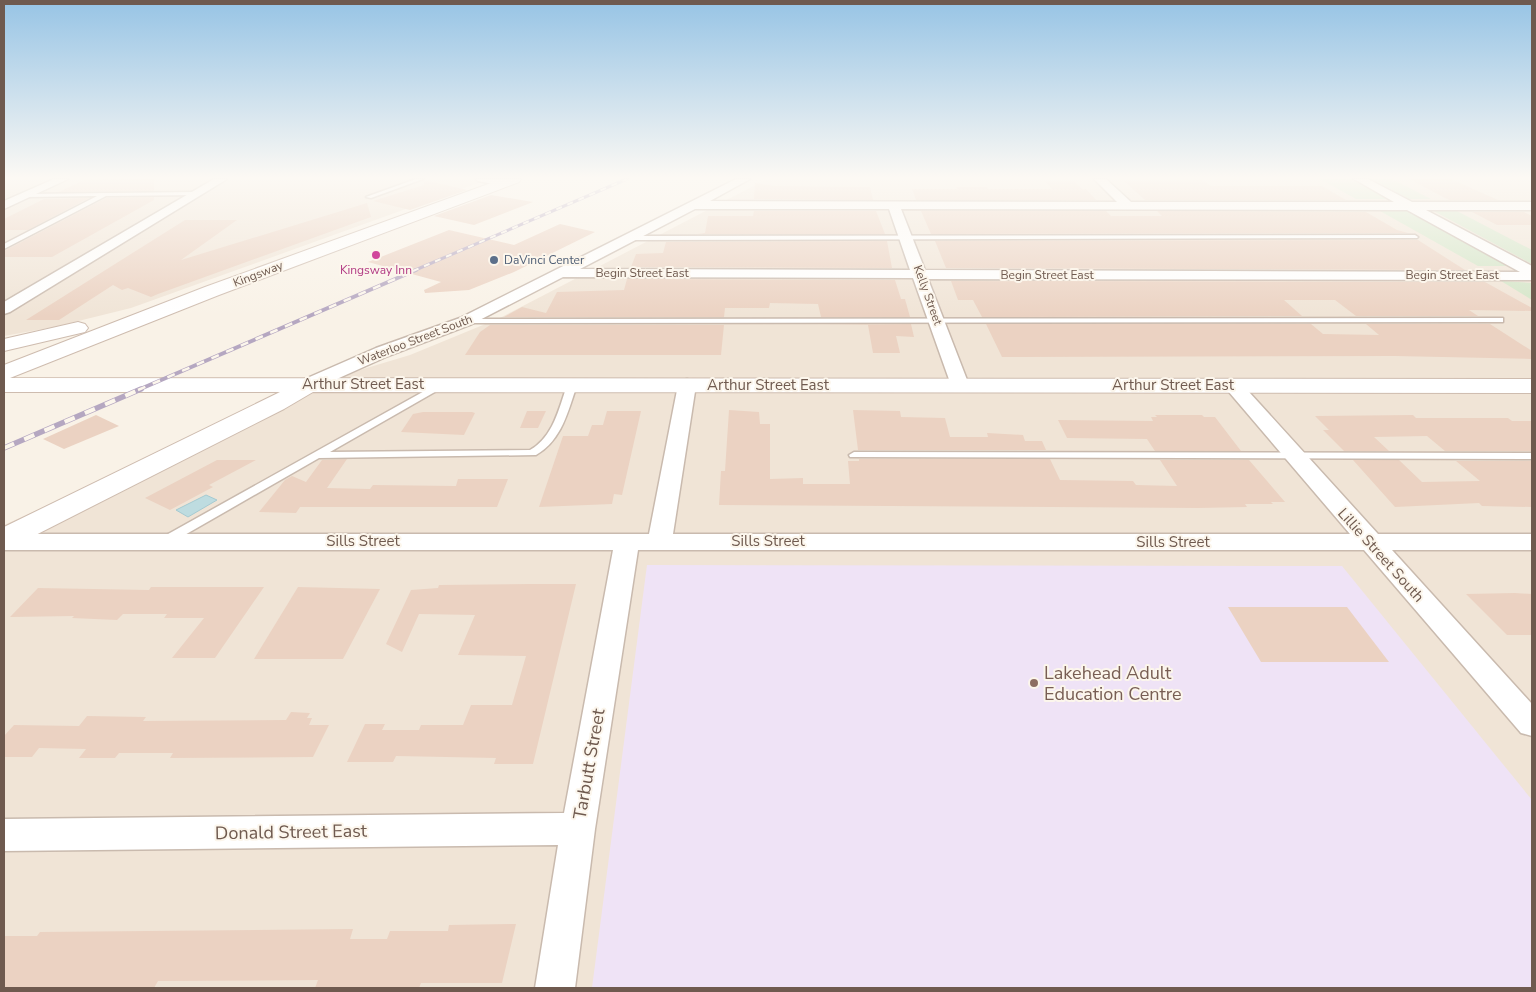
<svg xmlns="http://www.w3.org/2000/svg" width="1536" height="992" viewBox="0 0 1536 992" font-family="'Nunito Sans',sans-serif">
<rect width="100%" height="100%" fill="#f9f2e7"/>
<g fill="#f0e4d6">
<polygon points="4,179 489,179 131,308 54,327 4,336"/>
<polygon points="767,179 1532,179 1532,988 4,988 4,525 320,382 410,355 500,318"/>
</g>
<polygon fill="#efe3f6" points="647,565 1342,566 1532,800 1532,988 592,988"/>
<g fill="#d3e5c7">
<polygon points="1320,179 1352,179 1389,199 1356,199"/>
<polygon points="1372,179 1392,179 1431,199 1409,199"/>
<polygon points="1430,209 1453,209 1532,250 1532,264"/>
<polygon points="1380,211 1410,211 1510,266 1478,266"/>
<polygon points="1501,281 1532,283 1532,300"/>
</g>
<polygon fill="#bedce0" stroke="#a5cad1" points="206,495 217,500 188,517 176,510"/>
<g fill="#ebd2c2">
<polygon points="154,179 154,191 59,192 84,180"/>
<polygon points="1409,179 1451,179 1498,200 1449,200"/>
<polygon points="424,180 467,190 410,210 373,201 424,185"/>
<polygon points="1202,180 1211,186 1322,186 1346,200 1145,200 1124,181"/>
<polygon points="1045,181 1074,181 1082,189 1086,189 1096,200 916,200 912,189 957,189 956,187 987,187 988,189 1052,189"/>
<polygon points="755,183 774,186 870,187 873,200 754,199"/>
<polygon points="491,195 533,202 474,225 434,216"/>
<polygon points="154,197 154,200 52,257 4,257 4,251 106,198"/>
<polygon points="89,198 28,230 4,230 4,219 44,199"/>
<polygon points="367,203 371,217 158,294 151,297 128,288 122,290 113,285 59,320 26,320 185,220 237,220 181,260"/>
<polygon points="754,211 876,211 885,234 698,234 705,233 708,216 753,216"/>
<polygon points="921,211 1106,211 1111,216 1162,216 1157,211 1366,212 1397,230 1408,233 931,234"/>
<polygon points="1472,212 1524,212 1532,216 1532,225 1497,225"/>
<polygon points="560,224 595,232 514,272 469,290 425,293 424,290 441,282 368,262 449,230 514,245"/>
<polygon points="1418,240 1465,270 946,268 935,241"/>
<polygon points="887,241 892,268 631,267 636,254 663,253 666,242"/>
<polygon points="627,279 895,280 901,299 905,299 910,317 821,317 818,304 770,303 769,308 725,308 724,317 504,317 522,307 546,313 557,292 624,290"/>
<polygon points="951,281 1485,282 1532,308 1532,311 1469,310 1478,316 1356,316 1335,300 1284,300 1302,316 982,317 973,300 958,300"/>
<polygon points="911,324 914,337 896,336 900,353 873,353 868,325 822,325"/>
<polygon points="986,324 1311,324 1323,334 1379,335 1366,324 1490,324 1532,351 1532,359 1395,356 1002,357"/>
<polygon points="490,325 724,325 721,355 465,355 480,332"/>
<polygon points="729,410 759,412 760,424 770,424 770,479 803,478 803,484 850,484 848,461 859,461 859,459 1050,459 1060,480 1133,481 1136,485 1177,486 1160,460 1249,460 1285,502 1271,502 1273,504 1245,504 1247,507 1198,508 719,505 721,471 725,471"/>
<polygon points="853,410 900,411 901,417 945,418 950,437 988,437 987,433 1023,435 1025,441 1042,441 1046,450 858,450"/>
<polygon points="527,411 546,411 538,428 520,428"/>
<polygon points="607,411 641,411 622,495 614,494 612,504 539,507 563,436 588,436 592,425 603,425"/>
<polygon points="423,412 472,412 475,413 464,435 401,432 413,414"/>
<polygon points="96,415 119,426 64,449 43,439"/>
<polygon points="1155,415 1202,415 1204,417 1215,417 1241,451 1155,451 1147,439 1067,438 1058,420 1153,421 1151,417 1157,417"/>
<polygon points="1413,415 1416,418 1508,418 1512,421 1532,421 1532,451 1445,451 1427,436 1374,437 1389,451 1344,451 1323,430 1329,430 1315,416"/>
<polygon points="347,459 327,488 370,489 373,485 456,486 458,479 508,479 497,507 300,507 296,513 259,512 285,480 292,476 306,482 322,460"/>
<polygon points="217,460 256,460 209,485 213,487 170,510 145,498"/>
<polygon points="1353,460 1399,460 1422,482 1480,481 1456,461 1532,461 1532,507 1482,506 1479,503 1395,507"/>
<polygon points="530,584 576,584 533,764 494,764 496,758 396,756 393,762 347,762 365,724 385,724 382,730 419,730 421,725 463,725 471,705 512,705 526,656 458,655 475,615 419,614 402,652 386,644 411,590 438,588 439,585"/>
<polygon points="151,587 264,587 215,658 172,658 204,618 164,618 167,614 123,614 117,620 72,618 74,616 10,617 38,588 149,590"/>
<polygon points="298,587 380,589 343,659 254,659"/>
<polygon points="1515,593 1532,594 1532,635 1507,635 1466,594"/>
<polygon points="1228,607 1347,607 1389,662 1261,662"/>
<polygon points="291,712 310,713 307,718 312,718 309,725 329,725 313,757 170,758 173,753 119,753 115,758 79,758 86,749 39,748 32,757 4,757 4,736 14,725 79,726 87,716 146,717 143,721 286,720"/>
<polygon points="516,924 502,983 421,983 419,988 315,988 318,980 158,981 154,988 4,988 4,936 37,936 40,932 353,929 350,939 387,939 390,931 448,931 449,925"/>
</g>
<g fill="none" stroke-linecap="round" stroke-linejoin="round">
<defs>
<g id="service">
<polygon points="416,179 423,179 371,198 366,197"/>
<polygon points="195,192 198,194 197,195 106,196 4,249 4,244 97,196 27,197 24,195 25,194"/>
<polygon points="1415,235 1418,237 1417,238 630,240 627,238 630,236"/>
<polygon points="1500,318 1503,318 1503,322 466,323 462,321 466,319"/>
<path d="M572,382l5,3c-9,26 -15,55 -41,70l-217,3 -150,86 -4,1 -6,-4 2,-3 276,-154 5,3 -2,2 -110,63 200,-2c23,-13 29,-41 37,-65z"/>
<polygon points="854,452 1532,453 1532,459 850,457 849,455"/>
</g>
<g id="minor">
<polygon points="54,179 68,179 4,209 4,201"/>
<polygon points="214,179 227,179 10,312 4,314 4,302"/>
<polygon points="476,179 498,179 509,183 503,186 478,181"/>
<path d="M736,179h14l-40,22 407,1 -23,-23h12l25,23h263l-40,-23h14l44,23h120v8h-106l106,56v14l-604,-1 41,106 -2,4h-14l-2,-4 -38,-107 -350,-1 -91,47 -84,32 -69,31h-14l-2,-4 2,-4 71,-31 84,-30zM695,209h194l21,61 -330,-1zM901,209l506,1 113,62 -595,-2z"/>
<polygon points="687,379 694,381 696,385 673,534 1350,534 1223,385 1225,381 1239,381 1378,534 1532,534 1532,550 1392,550 1532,704 1532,736 1521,733 1364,550 638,550 595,829 575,988 535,988 558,845 4,851 4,819 564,813 613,550 4,550 4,534 649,534 678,385 680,381"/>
</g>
<g id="secondary">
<polygon points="502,179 521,179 519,182 219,295 10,378 1532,379 1532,393 313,392 284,409 14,546 4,548 4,527 280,392 4,392 4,365 205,287"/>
<polygon points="78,322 85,324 88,328 85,332 4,351 4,339"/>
</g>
</defs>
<use href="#service" stroke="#c9baae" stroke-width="3"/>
<use href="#minor" stroke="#c9baae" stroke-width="3"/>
<use href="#secondary" stroke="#cebcaf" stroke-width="2"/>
<use href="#service" fill="#fff" fill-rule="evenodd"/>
<use href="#minor" fill="#fff" fill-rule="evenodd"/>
<use href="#secondary" fill="#fff" fill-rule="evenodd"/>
<defs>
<polyline id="rail-far2" points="413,271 627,179"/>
<polyline id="rail-far1" points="138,390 416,270"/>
<polyline id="rail" points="4,448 141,389"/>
</defs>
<use href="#rail-far2" stroke="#b5a7c1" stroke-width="3"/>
<use href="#rail-far1" stroke="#b5a7c1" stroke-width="4"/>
<use href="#rail" stroke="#b5a7c1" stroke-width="5.5"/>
<use href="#rail-far2" stroke="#fcf6ec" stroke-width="2" stroke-dasharray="6" stroke-linecap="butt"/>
<use href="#rail-far1" stroke="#fcf6ec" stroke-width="2.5" stroke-dasharray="8" stroke-linecap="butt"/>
<use href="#rail" stroke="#fcf6ec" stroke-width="4" stroke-dasharray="11" stroke-linecap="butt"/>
</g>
<linearGradient id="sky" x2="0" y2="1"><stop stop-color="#97c4e5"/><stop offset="0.56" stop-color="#fcf9f4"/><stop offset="1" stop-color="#fcf9f4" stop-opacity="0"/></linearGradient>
<rect width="1536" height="317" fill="url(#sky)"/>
<circle fill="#d1479c" stroke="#fcf6ec" stroke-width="2" cx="376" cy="255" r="5"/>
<circle fill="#5c6f8a" stroke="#fcf6ec" stroke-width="2" cx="494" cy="260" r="5"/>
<circle fill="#8d6e63" stroke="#fcf6ec" stroke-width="2" cx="1034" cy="683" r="5"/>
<g text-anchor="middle" stroke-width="4" stroke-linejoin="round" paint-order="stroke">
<g font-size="12" fill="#4e5e75" stroke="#fcf6ec" text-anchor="start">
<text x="504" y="264">DaVinci Center</text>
</g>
<g font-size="12" fill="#b23c85" stroke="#fcf6ec">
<text x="376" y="274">Kingsway Inn</text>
</g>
<g font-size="12" fill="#6f5a4f" stroke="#fcf6ec">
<text x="642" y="277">Begin Street East</text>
<text transform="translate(258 274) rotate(-21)" y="4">Kingsway</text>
<text x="1047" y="279">Begin Street East</text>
<text x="1452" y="279">Begin Street East</text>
<text transform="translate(928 295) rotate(70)" y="4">Kelly Street</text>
<text transform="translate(415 340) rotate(-21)" y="4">Waterloo Street South</text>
</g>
<g font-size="15" fill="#6f5a4f" stroke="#fcf6ec">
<text x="363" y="389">Arthur Street East</text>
<text x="768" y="390">Arthur Street East</text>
<text x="1173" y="390">Arthur Street East</text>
<text x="363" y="546">Sills Street</text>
<text x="768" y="546">Sills Street</text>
<text x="1173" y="547">Sills Street</text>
<text transform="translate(1381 555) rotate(48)" y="5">Lillie Street South</text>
</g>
<g font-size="18" fill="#785e54" stroke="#fcf6ec" text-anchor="start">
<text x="1044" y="679">Lakehead Adult<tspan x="1044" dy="21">Education Centre</tspan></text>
</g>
<g font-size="18" fill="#6f5a4f" stroke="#fcf6ec">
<text transform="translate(589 764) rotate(-80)" y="6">Tarbutt Street</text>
<text transform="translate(291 832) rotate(-1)" y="6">Donald Street East</text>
</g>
</g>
<rect width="1536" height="992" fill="none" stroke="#6f5a4f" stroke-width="10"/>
</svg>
